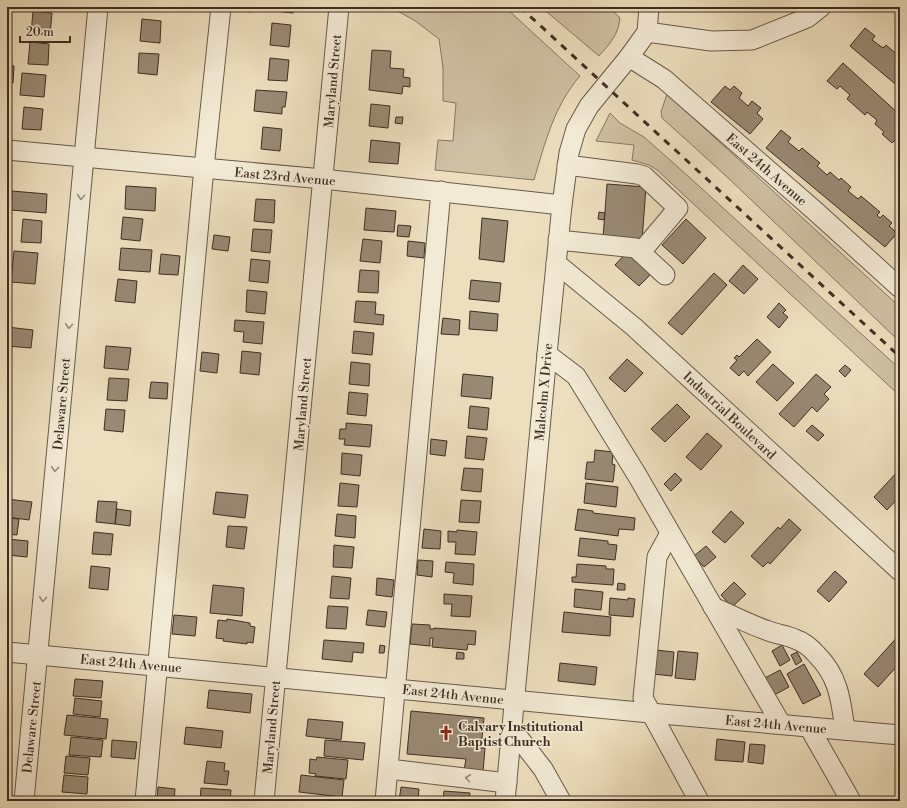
<svg xmlns="http://www.w3.org/2000/svg" width="907" height="808" viewBox="0 0 907 808" font-family="'Libre Bodoni',serif">
<rect width="100%" height="100%" fill="#eddfbe"/>
<filter id="stains"><feTurbulence type="fractalNoise" baseFrequency=".005" numOctaves="4"/><feColorMatrix values="0 0 0 0 .2 0 0 0 0 .09 0 0 0 0 .02 0 0 0 .5 -.17"/></filter>
<radialGradient id="worn" r=".72"><stop offset=".6" stop-color="#630" stop-opacity="0"/><stop offset="1" stop-color="#630" stop-opacity=".3"/></radialGradient>
<g fill="#cfc1a4" stroke="#867864">
<path d="M390,7h115l75,69c-26,30 -35,67 -46,104l-99,-10 3,-30 15,1 3,-38 -13,-2v-33l-4,-29 -25,-19z"/>
<path d="M541,7h68l11,11c-2,18 -10,25 -21,38z"/>
<polygon points="667,94 900,307 900,342 725,175 662,118 661,112"/>
<polygon points="610,113 620,123 644,137 678,167 900,369 900,396 657,170 649,165 632,160 634,145 596,141"/>
</g>
<g fill="#998a74" stroke="#3d2e23">
<polygon points="144,7 163,7 163,11 144,9"/>
<polygon points="233,7 251,7 251,12 233,10"/>
<polygon points="275,7 294,7 293,13 274,11"/>
<polygon points="33,11 52,13 50,35 31,34"/>
<polygon points="142,19 161,21 160,43 140,41"/>
<polygon points="272,23 291,25 289,47 270,45"/>
<polygon points="865,28 875,36 872,40 883,48 886,45 900,57 900,88 850,46"/>
<polygon points="30,42 49,44 48,65 28,64"/>
<polygon points="372,50 391,51 390,68 404,69 403,77 410,78 410,87 403,86 402,94 369,90"/>
<polygon points="139,53 159,54 157,75 138,73"/>
<polygon points="270,58 289,60 287,81 268,80"/>
<polygon points="843,63 900,115 900,144 895,140 892,143 882,134 884,132 875,124 877,120 867,112 865,115 847,99 850,95 840,86 837,89 827,81"/>
<polygon points="7,65 14,66 13,83 7,82"/>
<polygon points="22,73 46,75 44,97 20,95"/>
<polygon points="725,86 730,90 734,86 742,93 739,98 748,106 752,101 761,108 757,113 763,119 750,134 711,102"/>
<polygon points="256,90 287,92 285,107 282,107 282,114 254,111"/>
<polygon points="371,104 390,106 388,128 369,126"/>
<polygon points="24,107 43,109 41,130 22,129"/>
<polygon points="396,117 403,117 402,124 395,123"/>
<polygon points="263,127 282,129 280,151 261,149"/>
<polygon points="781,130 791,138 788,142 799,151 802,148 820,163 817,166 827,175 830,172 839,180 841,178 851,187 848,191 858,199 861,196 880,212 877,215 880,218 883,215 892,223 889,226 897,233 885,247 766,148"/>
<polygon points="371,140 400,143 398,164 369,162"/>
<polygon points="607,184 646,187 642,241 603,238"/>
<polygon points="126,186 156,188 155,211 125,209"/>
<polygon points="12,191 47,194 46,213 11,210"/>
<polygon points="256,199 275,200 274,223 254,221"/>
<polygon points="366,208 396,211 394,232 364,230"/>
<polygon points="599,212 605,213 604,220 598,219"/>
<polygon points="123,217 143,219 140,241 121,239"/>
<polygon points="482,218 508,221 504,262 479,259"/>
<polygon points="23,219 42,221 41,243 21,242"/>
<polygon points="686,219 706,238 683,264 662,245"/>
<polygon points="398,225 411,226 409,237 397,236"/>
<polygon points="253,229 272,230 270,253 251,251"/>
<polygon points="900,233 900,241 896,237"/>
<polygon points="214,235 230,237 228,251 212,249"/>
<polygon points="363,239 382,241 380,263 360,261"/>
<polygon points="408,241 425,243 424,258 407,256"/>
<polygon points="121,248 152,250 150,272 119,270"/>
<polygon points="14,251 38,253 35,284 11,282"/>
<polygon points="628,251 652,273 639,286 615,265"/>
<polygon points="161,254 180,256 178,275 159,274"/>
<polygon points="251,259 270,261 268,283 249,281"/>
<polygon points="743,265 758,279 744,294 729,281"/>
<polygon points="360,270 379,271 378,293 358,292"/>
<polygon points="714,273 727,285 682,335 668,323"/>
<polygon points="118,279 137,281 135,303 115,301"/>
<polygon points="471,280 501,283 499,302 469,299"/>
<polygon points="247,290 267,292 265,314 246,312"/>
<polygon points="356,301 376,302 375,314 384,315 383,325 354,322"/>
<polygon points="779,303 786,310 783,313 788,317 779,328 767,317"/>
<polygon points="470,311 498,314 497,331 469,329"/>
<polygon points="443,318 460,320 459,335 441,334"/>
<polygon points="235,320 264,322 262,344 243,342 244,332 234,331"/>
<polygon points="7,327 33,330 31,348 7,346"/>
<polygon points="354,331 374,333 372,355 352,353"/>
<polygon points="757,339 771,352 748,376 744,371 739,376 730,368 737,360 734,358 737,355 739,357"/>
<polygon points="106,346 131,348 128,370 104,368"/>
<polygon points="242,351 261,353 259,375 240,373"/>
<polygon points="202,352 219,354 217,373 200,371"/>
<polygon points="627,359 643,373 625,392 609,378"/>
<polygon points="351,362 370,364 369,386 349,384"/>
<polygon points="773,364 794,383 777,401 756,382"/>
<polygon points="845,365 851,370 845,377 839,371"/>
<polygon points="463,374 493,377 491,399 461,396"/>
<polygon points="816,374 831,387 824,394 829,399 817,412 812,407 794,427 779,414"/>
<polygon points="109,378 129,379 127,401 107,400"/>
<polygon points="151,382 168,383 167,399 149,398"/>
<polygon points="349,392 368,394 366,416 347,414"/>
<polygon points="677,404 690,417 665,442 651,429"/>
<polygon points="470,406 489,408 487,430 468,428"/>
<polygon points="106,409 125,410 123,432 104,430"/>
<polygon points="346,423 372,425 370,447 344,445 345,439 339,439 340,429 346,429"/>
<polygon points="812,425 824,435 818,441 806,431"/>
<polygon points="707,433 722,446 701,470 686,457"/>
<polygon points="467,436 487,438 484,460 465,458"/>
<polygon points="431,439 447,441 445,456 430,454"/>
<polygon points="595,450 613,452 612,464 615,465 613,482 585,479 587,462 594,462"/>
<polygon points="342,453 362,455 360,476 341,474"/>
<polygon points="464,468 483,469 481,492 461,490"/>
<polygon points="900,469 900,496 887,510 874,497"/>
<polygon points="675,473 682,480 671,491 664,484"/>
<polygon points="340,483 359,485 357,507 338,506"/>
<polygon points="586,483 618,487 616,507 584,503"/>
<polygon points="216,492 248,495 245,518 213,514"/>
<polygon points="7,499 32,502 29,520 7,517"/>
<polygon points="461,500 481,501 479,523 459,522"/>
<polygon points="98,501 117,502 115,524 96,522"/>
<polygon points="117,509 131,511 130,526 115,524"/>
<polygon points="578,509 593,511 593,513 635,518 634,530 619,529 618,536 575,530"/>
<polygon points="731,511 744,523 725,543 712,532"/>
<polygon points="337,514 356,516 355,538 335,536"/>
<polygon points="7,518 19,519 17,535 7,534"/>
<polygon points="789,519 801,530 770,564 768,562 763,567 751,556 778,527 780,529"/>
<polygon points="228,526 247,527 244,549 226,547"/>
<polygon points="424,529 441,531 440,549 422,548"/>
<polygon points="457,530 477,532 475,555 455,554 456,542 448,542 448,531 457,532"/>
<polygon points="94,532 113,534 111,555 92,554"/>
<polygon points="580,538 608,541 608,544 617,545 615,560 578,556"/>
<polygon points="7,539 28,541 27,557 7,555"/>
<polygon points="334,545 354,547 352,568 333,567"/>
<polygon points="706,546 716,557 704,567 694,556"/>
<polygon points="418,560 433,561 432,577 417,575"/>
<polygon points="446,562 474,564 473,585 453,583 454,573 445,572"/>
<polygon points="577,564 606,566 606,569 614,569 613,585 572,582 572,577 576,577"/>
<polygon points="91,566 110,568 108,590 89,588"/>
<polygon points="835,571 847,582 829,602 817,591"/>
<polygon points="332,576 351,578 349,599 330,598"/>
<polygon points="377,578 394,580 392,597 376,595"/>
<polygon points="734,582 746,594 732,607 721,595"/>
<polygon points="618,583 625,584 625,590 617,590"/>
<polygon points="213,585 244,588 242,616 210,613"/>
<polygon points="575,589 603,592 601,610 574,607"/>
<polygon points="444,594 472,596 470,617 451,616 452,604 444,604"/>
<polygon points="610,598 628,600 628,598 635,599 633,617 609,615"/>
<polygon points="328,606 348,607 346,629 326,628"/>
<polygon points="368,610 387,612 385,627 366,625"/>
<polygon points="564,612 611,617 610,636 562,632"/>
<polygon points="174,615 197,617 195,636 172,634"/>
<polygon points="227,619 250,623 250,626 255,627 253,643 247,642 247,644 223,641 224,639 216,638 218,620 227,621"/>
<polygon points="412,624 430,625 430,629 434,629 434,628 476,631 475,645 468,644 467,650 432,647 433,638 430,638 430,646 410,644"/>
<polygon points="900,634 900,663 878,687 864,674"/>
<polygon points="324,640 364,643 363,653 353,652 352,662 322,659"/>
<polygon points="380,645 385,646 384,653 379,653"/>
<polygon points="782,645 790,660 780,666 772,651"/>
<polygon points="656,650 674,652 672,676 653,674"/>
<polygon points="678,651 698,653 695,680 675,678"/>
<polygon points="457,652 464,653 464,659 456,659"/>
<polygon points="797,652 802,661 796,665 791,655"/>
<polygon points="560,663 597,667 595,685 558,681"/>
<polygon points="804,664 821,695 803,704 787,674"/>
<polygon points="780,670 789,687 774,695 765,678"/>
<polygon points="75,679 103,681 101,698 73,696"/>
<polygon points="209,690 252,694 250,713 207,708"/>
<polygon points="75,698 102,701 100,717 73,714"/>
<polygon points="411,711 484,718 481,748 485,748 483,772 464,770 466,759 407,754"/>
<polygon points="67,715 108,719 106,739 64,735"/>
<polygon points="308,719 343,722 341,740 306,736"/>
<polygon points="186,727 223,731 221,748 184,744"/>
<polygon points="71,737 103,740 101,757 69,755"/>
<polygon points="717,739 745,742 743,762 715,760"/>
<polygon points="112,740 137,742 135,759 111,757"/>
<polygon points="325,740 365,743 363,760 324,756"/>
<polygon points="750,744 765,745 763,764 748,762"/>
<polygon points="66,756 90,758 88,775 64,773"/>
<polygon points="317,757 348,760 346,779 315,776 316,774 309,773 310,759 316,760"/>
<polygon points="207,761 225,763 224,771 229,771 227,785 204,783"/>
<polygon points="64,775 88,777 87,794 62,792"/>
<polygon points="301,775 344,780 342,797 299,792"/>
<polygon points="158,787 175,789 174,801 157,800"/>
<polygon points="401,787 419,789 418,801 399,801"/>
<polygon points="201,788 231,790 230,801 200,801"/>
<polygon points="444,791 470,793 469,801 443,801"/>
</g>
<g fill="none" stroke-linecap="round" stroke-linejoin="round">
<defs>
<g id="minor">
<polyline points="647,32 711,41 752,40 807,18 821,7"/>
<polyline points="629,57 664,79 814,210 900,288"/>
<polyline points="7,150 323,179 562,205"/>
<polyline points="567,165 637,174 644,176 678,208 641,252"/>
<polyline points="558,240 636,248 665,275"/>
<polyline points="556,263 634,327 900,571"/>
<polyline points="547,354 576,376 637,475 781,724"/>
<polyline points="670,533 657,557 643,698 699,801"/>
<path d="M713,607c17,7 35,17 53,23 9,4 20,5 29,9 9,3 16,9 22,16 22,22 24,46 28,75"/>
<polyline points="7,652 650,713 900,735"/>
<polyline points="809,727 851,801"/>
<polyline points="512,729 543,769 561,801"/>
<polyline points="389,769 507,783"/>
<polyline points="24,801 98,7"/>
<polyline points="145,801 204,168 221,7"/>
<polyline points="264,801 339,7"/>
<polyline points="385,801 441,191"/>
<polyline points="505,801 547,354 562,205 569,153 576,129 589,106 629,57 647,32 649,7"/>
</g>
</defs>
<use href="#minor" stroke="#695a4a" stroke-width="21"/>
<use href="#minor" stroke="#f3ead5" stroke-width="19"/>
<polyline stroke="#3d2e23" stroke-width="3" stroke-dasharray="7 7" stroke-linecap="butt" points="520,7 900,357"/>
</g>
<defs><path id="oneway-chevron" d="M-2-3.5L2.5 0L-2 3.5" fill="none" stroke-width="1.6" stroke-linecap="round" stroke-linejoin="round"/></defs>
<g stroke="#988c7c">
<use href="#oneway-chevron" transform="translate(81 197) rotate(95)"/>
<use href="#oneway-chevron" transform="translate(69 326) rotate(95)"/>
<use href="#oneway-chevron" transform="translate(55 469) rotate(95)"/>
<use href="#oneway-chevron" transform="translate(43 599) rotate(95)"/>
<use href="#oneway-chevron" transform="translate(468 778) rotate(-173)"/>
</g>
<defs>
<symbol id="church-bare" viewBox="-9 -9 18 18"><path d="M-1.2-6h2.4v3.5h3.3v2.4h-3.3V6h-2.4V-.1h-3.3v-2.4h3.3Z" fill="#8f2418" stroke="#f3ead5" stroke-width="2.5" paint-order="stroke"/></symbol>
</defs>
<g fill-rule="evenodd">
<use href="#church-bare" x="435" y="722" width="22" height="22"/>
</g>
<g text-anchor="middle" stroke-width="3" stroke-linejoin="round" paint-order="stroke">
<g font-size="13" fill="#3d2e23" stroke="#f3ead5">
<text transform="translate(332 81) rotate(-85)" y="5">Maryland Street</text>
<text transform="translate(767 169) rotate(41)" y="5">East 24th Avenue</text>
<text transform="translate(285 176) rotate(5)" y="5">East 23rd Avenue</text>
<text transform="translate(543 392) rotate(-85)" y="5">Malcolm X Drive</text>
<text transform="translate(61 404) rotate(-85)" y="5">Delaware Street</text>
<text transform="translate(302 404) rotate(-85)" y="5">Maryland Street</text>
<text transform="translate(730 415) rotate(43)" y="5">Industrial Boulevard</text>
<text transform="translate(131 663) rotate(5)" y="5">East 24th Avenue</text>
<text transform="translate(453 694) rotate(6)" y="5">East 24th Avenue</text>
<text transform="translate(776 724) rotate(5)" y="5">East 24th Avenue</text>
<text transform="translate(31 727) rotate(-84)" y="5">Delaware Street</text>
<text transform="translate(271 727) rotate(-85)" y="5">Maryland Street</text>
</g>
<g font-size="13" font-weight="bold" fill="#3d2e23" stroke="#f3ead5" text-anchor="start">
<text x="458" y="731">Calvary Institutional<tspan x="458" dy="15">Baptist Church</tspan></text>
</g>
</g>
<rect width="907" height="808" fill="none" stroke="#eddfbe" stroke-width="24"/>
<rect x="8" y="8" width="891" height="792" fill="none" stroke="#3d2e23" stroke-width="2"/>
<rect x="12" y="12" width="883" height="784" fill="none" stroke="#3d2e23"/>
<path d="M20 36v6h50v-6" fill="none" stroke="#3d2e23" stroke-width="2"/>
<text x="26" y="36" font-size="12" fill="#3d2e23" stroke="#f3ead5" stroke-width="3" paint-order="stroke">20 m</text>
<rect width="100%" height="100%" filter="url(#stains)"/>
<rect width="100%" height="100%" fill="url(#worn)"/>
</svg>
